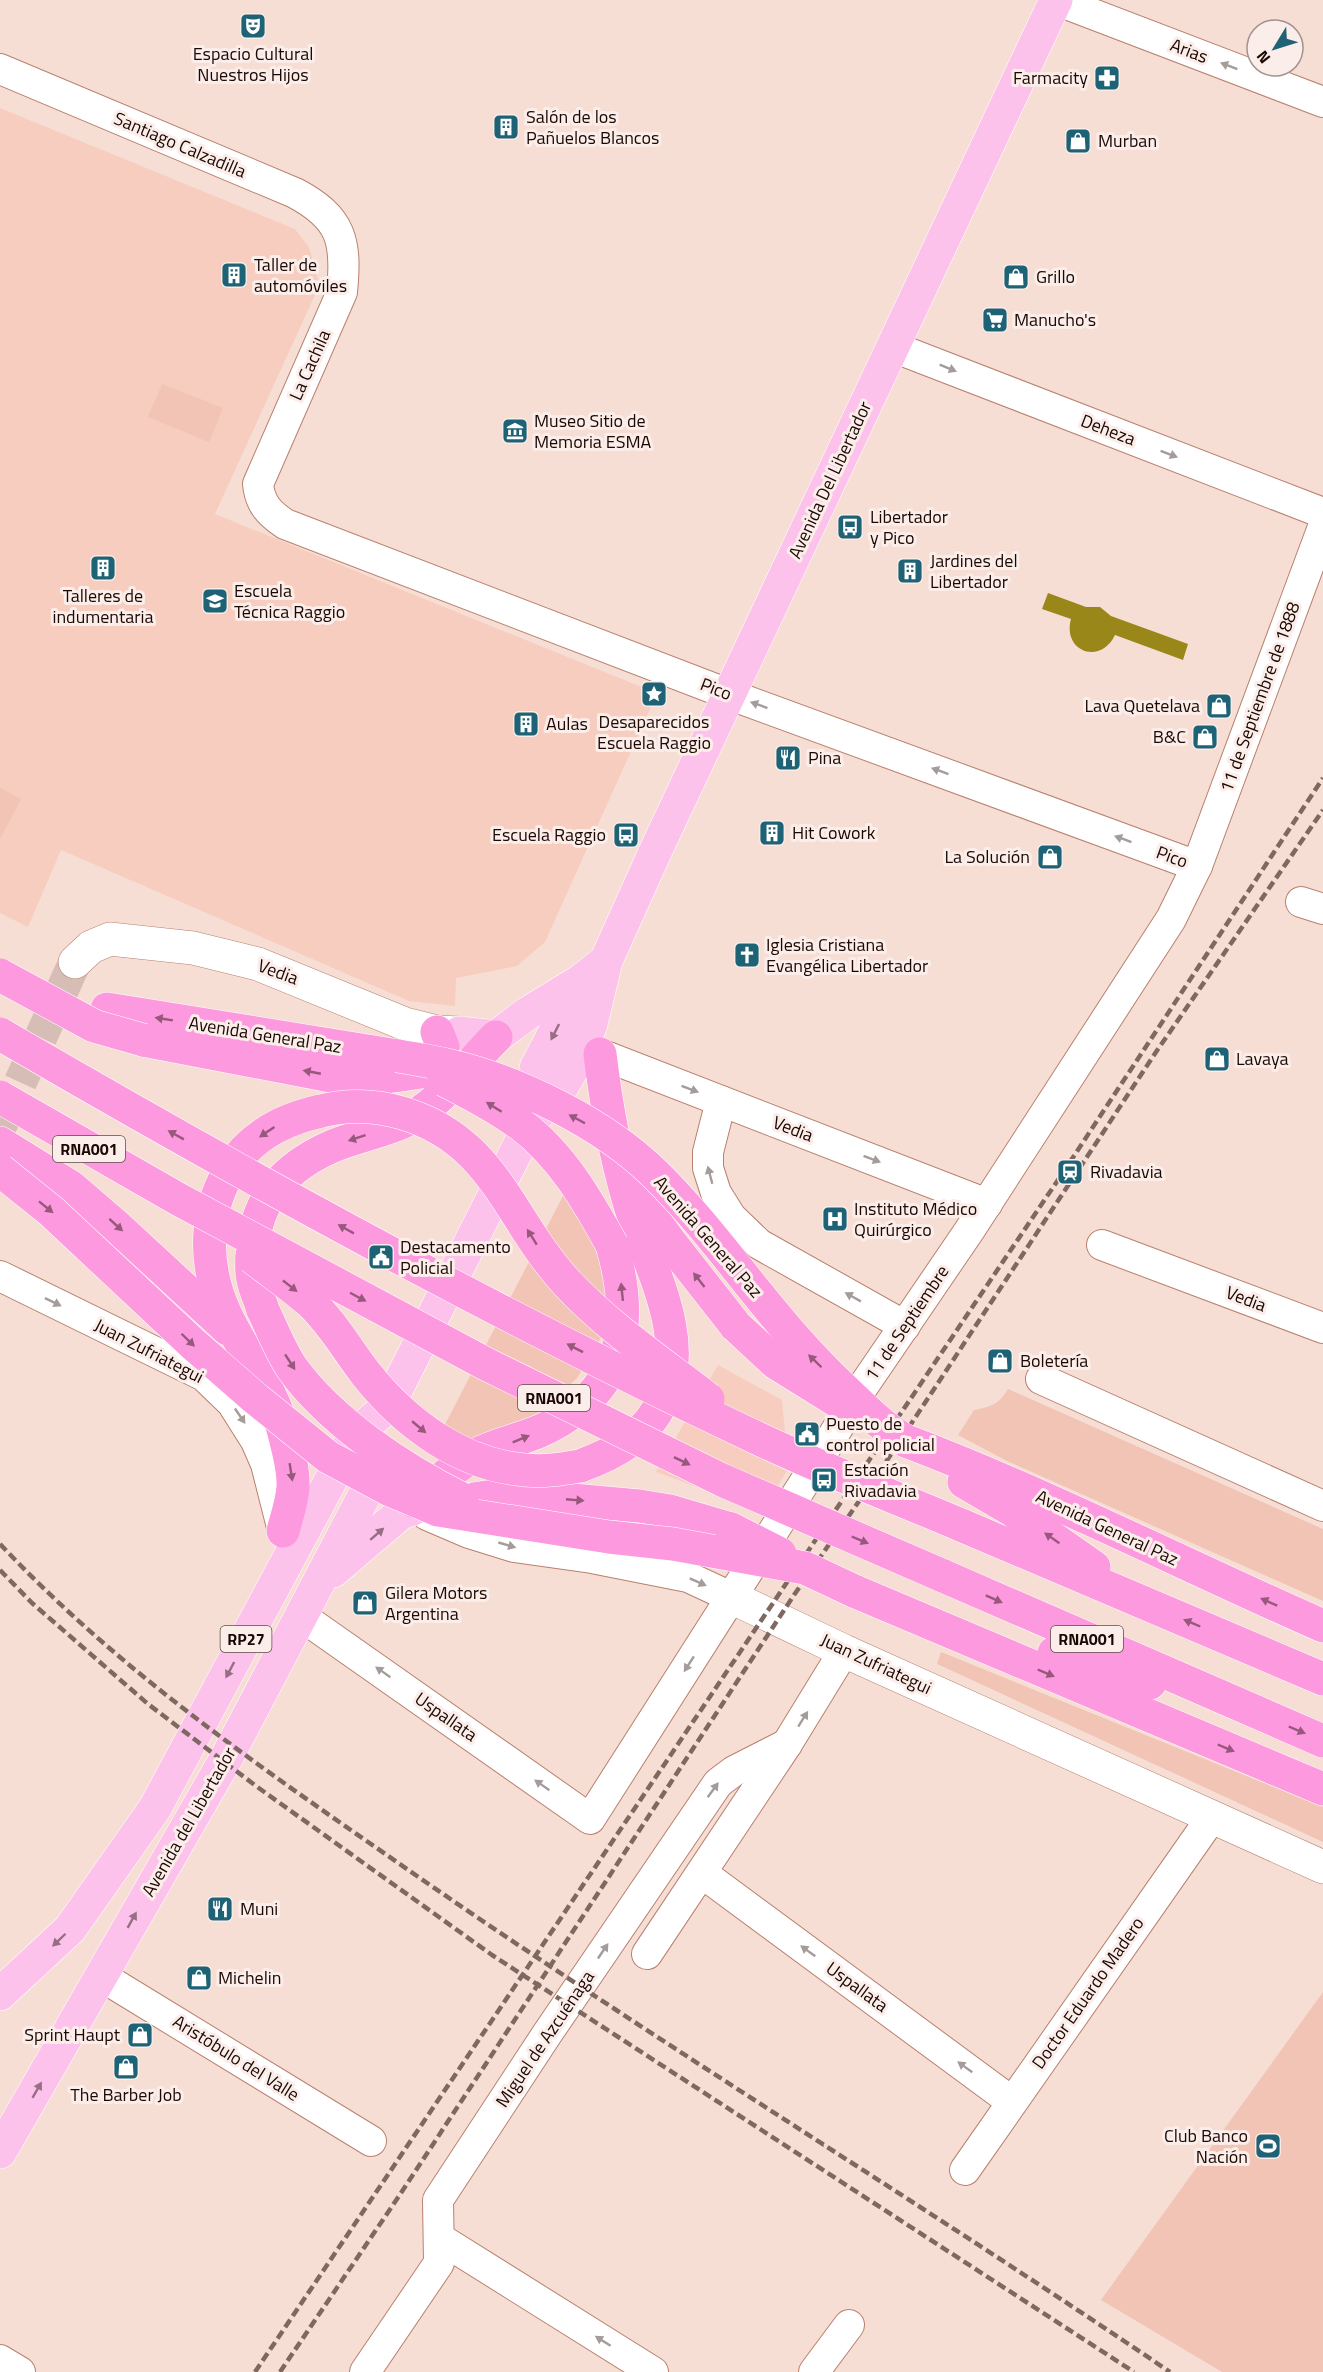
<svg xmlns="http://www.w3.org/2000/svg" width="1323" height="2372" viewBox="0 0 1323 2372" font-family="'Titillium Web',sans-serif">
<rect width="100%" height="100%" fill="#f7ded5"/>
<g fill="#f7cdbf">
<polygon points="0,108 295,229 309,247 318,279 315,295 215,514 644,688 651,707 545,942 517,966 456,978 455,1006 409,1001 61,850 28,927 0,913"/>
<polygon points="718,1365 782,1400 785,1433 803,1443 769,1501 716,1494 656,1472"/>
</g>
<g fill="#f1c4b5">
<polygon points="162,384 223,408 209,442 148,417"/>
<polygon points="0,788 21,799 0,839"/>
<polygon points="564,1194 595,1242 605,1277 607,1298 602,1336 577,1378 536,1418 472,1442 438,1438"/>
<path d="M1008,1389l315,140v72l-316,-140 -49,-26 16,-25c17,-3 25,-6 34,-21z"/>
<polygon points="941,1652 1323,1807 1323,1842 937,1664"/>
<polygon points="1323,1992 1323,2372 1222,2372 1101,2300"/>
</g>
<path fill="#9a8719" d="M1048,593l38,14h14l11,9 77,28 -5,16 -68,-25c-15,31 -53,16 -44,-16l-29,-10z"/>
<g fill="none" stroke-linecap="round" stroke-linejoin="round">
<polyline stroke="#d6beb6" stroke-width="33" stroke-dasharray="33 16" stroke-linecap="butt" points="0,1127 75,962"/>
<defs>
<g id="street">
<polyline points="1056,0 1323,102"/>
<path d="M0,69l295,124c47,25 52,48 47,99l-84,192c2,20 11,29 27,40l443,170 469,172"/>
<polyline points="893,347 1323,513"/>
<polyline points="1301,902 1323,909"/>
<polyline points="600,1054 987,1204"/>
<polyline points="721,1101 708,1152 708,1168 716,1193 731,1217 759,1244 905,1326"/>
<polyline points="1102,1245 1323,1328"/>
<polyline points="0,1276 204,1376 232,1403 256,1441 266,1464 283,1531"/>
<polyline points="1041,1379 1323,1506"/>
<polyline points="427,1515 469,1533 514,1547 592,1558 688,1577 731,1597"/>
<polyline points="301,1616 590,1819 806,1480 862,1388 969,1231 1171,919 1197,866 1323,527"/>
<polyline points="702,1873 1012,2102"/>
<polyline points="647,1954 787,1744 844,1651"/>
<polyline points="101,1976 371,2141"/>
<polyline points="965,2170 1212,1817"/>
<polyline points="439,2238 653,2372"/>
<polyline points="0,2360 20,2372"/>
<polyline points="365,2372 439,2263 438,2200 547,2034 718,1783 734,1771 787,1744"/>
<polyline points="814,2372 849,2325"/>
</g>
<g id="secondary">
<polyline points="75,962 91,947 110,939 193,948 258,964 405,1024 437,1032 459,1033"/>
<polyline points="731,1597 844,1651 1323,1867"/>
</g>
<g id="primary">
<polyline points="459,1033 496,1037 528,1013 582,980"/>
<polyline points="531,1121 536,1068 582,980 606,961"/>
<polyline points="333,1571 402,1512 413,1509"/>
<polyline points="0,1994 70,1929 155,1808 355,1435 388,1406 531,1122 563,1085 574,1066 591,1024 606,961 655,852 1056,0"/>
<polyline points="0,2152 228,1755 385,1456"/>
</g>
<g id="highway">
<polyline points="107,1009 398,1056"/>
<polyline points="437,1032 443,1047 438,1069"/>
<path d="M143,1040l188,36c41,5 79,-1 120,-10"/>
<polyline points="0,1143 71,1187 115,1225 228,1329"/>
<polyline points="638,1197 670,1242 736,1326"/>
<path d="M263,1310c-3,-10 -8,-20 -10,-30 -3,-13 -1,-28 1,-41 6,-46 37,-75 79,-93 26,-11 56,-15 81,-30 32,-19 56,-53 82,-79"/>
<path d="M906,1441c142,54 278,124 417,185"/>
<path d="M580,1466c36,-13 66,-30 83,-66 29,-64 -16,-136 -34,-198 -14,-48 -23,-98 -29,-148"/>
<polyline points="964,1482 1012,1510 1094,1567"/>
<path d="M415,1502c19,-17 38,-35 61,-47 20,-11 43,-15 64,-24 83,-38 96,-104 72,-186"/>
<polyline points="433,1505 500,1495 539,1497 639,1506 670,1511 731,1529"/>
<polyline points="961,1525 1323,1679"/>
<path d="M283,1531c4,-15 9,-29 10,-44 1,-17 -5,-38 -9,-54 -11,-44 -39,-78 -58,-118 -22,-47 -23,-99 3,-144 20,-34 55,-52 92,-60"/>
<polyline points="941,1575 1323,1741"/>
<polyline points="854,1591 1323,1789"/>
<polyline points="1054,1653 1103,1672 1150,1683"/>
</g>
</defs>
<use href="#street" stroke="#b9806d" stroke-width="32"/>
<use href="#secondary" stroke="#b9806d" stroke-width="34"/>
<use href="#primary" stroke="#fff" stroke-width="34"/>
<use href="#highway" stroke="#fff" stroke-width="34"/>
<use href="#street" stroke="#fff" stroke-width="30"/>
<use href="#secondary" stroke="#fff" stroke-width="33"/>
<use href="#primary" stroke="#fdc2ec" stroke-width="33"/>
<use href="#highway" stroke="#fc99df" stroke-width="33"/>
<g stroke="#7e6861" stroke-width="4.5" stroke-dasharray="9 4.5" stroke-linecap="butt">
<path d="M0,1544c124,132 269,229 417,332 247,171 504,327 753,496"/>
<polyline points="0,1570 32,1603 148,1704 256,1786 492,1955 1134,2372"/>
<polyline points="255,2372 1062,1174 1323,778"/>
<polyline points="280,2372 399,2196 794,1595 882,1468 1156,1052 1323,810"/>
</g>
<defs>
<g id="highway-bridge">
<polyline points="0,975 94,1026 143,1040"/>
<path d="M0,1034c247,144 498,282 757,404 67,32 136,58 204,87"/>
<path d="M398,1056c16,3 33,5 49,9 70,16 156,58 208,109 42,41 77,89 115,135 25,31 51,59 80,86 18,17 35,34 56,46"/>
<path d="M444,1080c26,13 52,27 76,44 41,30 68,77 92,121"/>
<polyline points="0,1097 178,1199 486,1364 722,1480 941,1575"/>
<path d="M321,1111c28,-7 54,-6 81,2 93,27 106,106 165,170 41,44 93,79 141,116"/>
<polyline points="0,1170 51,1211 193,1344 256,1399 328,1457 388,1489 438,1510 609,1537 673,1544 805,1568 854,1591"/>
<path d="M252,1257c19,15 40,29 58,45 22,20 38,49 56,72 39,49 95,91 159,96 19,2 37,-1 55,-4"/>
<path d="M263,1310c9,19 17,40 29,58 39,54 110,101 170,131"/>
<polyline points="736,1326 776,1363 842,1404"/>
<polyline points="731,1529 780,1554"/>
</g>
</defs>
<use href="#highway-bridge" stroke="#fff" stroke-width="34" stroke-linecap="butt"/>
<use href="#highway-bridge" stroke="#fc99df" stroke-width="33"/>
</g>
<defs><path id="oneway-solid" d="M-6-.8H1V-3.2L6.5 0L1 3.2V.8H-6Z" transform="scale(1.5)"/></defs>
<g fill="#a49c9a">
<use href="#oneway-solid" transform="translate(1229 66) rotate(-159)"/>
<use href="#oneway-solid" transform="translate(948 368) rotate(22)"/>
<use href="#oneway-solid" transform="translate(1169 454) rotate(21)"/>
<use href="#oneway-solid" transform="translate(759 705) rotate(-160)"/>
<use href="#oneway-solid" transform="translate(940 771) rotate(-160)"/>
<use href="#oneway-solid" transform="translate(1123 839) rotate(-160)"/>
<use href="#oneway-solid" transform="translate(690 1089) rotate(21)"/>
<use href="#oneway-solid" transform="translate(872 1159) rotate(21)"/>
<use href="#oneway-solid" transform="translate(710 1175) rotate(-105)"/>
<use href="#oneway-solid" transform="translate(853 1297) rotate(-151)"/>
<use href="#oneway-solid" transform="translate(53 1302) rotate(26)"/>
<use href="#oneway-solid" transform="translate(240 1416) rotate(56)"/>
<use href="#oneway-solid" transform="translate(507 1545) rotate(16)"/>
<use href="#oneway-solid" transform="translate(698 1582) rotate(24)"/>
<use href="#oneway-solid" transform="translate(689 1664) rotate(123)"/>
<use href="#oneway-solid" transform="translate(383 1672) rotate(-145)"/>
<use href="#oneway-solid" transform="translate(803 1719) rotate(-58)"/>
<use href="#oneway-solid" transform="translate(542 1785) rotate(-145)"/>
<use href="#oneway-solid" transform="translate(713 1790) rotate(-54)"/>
<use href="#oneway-solid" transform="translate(603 1951) rotate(-56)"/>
<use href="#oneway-solid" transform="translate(808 1951) rotate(-144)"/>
<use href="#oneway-solid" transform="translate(965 2067) rotate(-144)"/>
<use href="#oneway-solid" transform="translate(603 2341) rotate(-148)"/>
</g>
<g fill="#97587c">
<use href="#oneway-solid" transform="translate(164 1019) rotate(-171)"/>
<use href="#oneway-solid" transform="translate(312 1072) rotate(-169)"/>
<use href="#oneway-solid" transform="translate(494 1107) rotate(-148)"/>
<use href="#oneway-solid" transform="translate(577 1119) rotate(-152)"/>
<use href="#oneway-solid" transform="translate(267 1132) rotate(146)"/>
<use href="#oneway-solid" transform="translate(176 1135) rotate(-151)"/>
<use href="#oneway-solid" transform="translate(357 1138) rotate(162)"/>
<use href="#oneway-solid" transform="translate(46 1207) rotate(39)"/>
<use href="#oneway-solid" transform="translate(116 1225) rotate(42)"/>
<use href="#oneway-solid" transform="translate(346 1229) rotate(-151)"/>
<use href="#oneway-solid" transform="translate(532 1237) rotate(-122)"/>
<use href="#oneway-solid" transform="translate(699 1280) rotate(-128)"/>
<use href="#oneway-solid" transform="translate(290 1286) rotate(38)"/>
<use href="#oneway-solid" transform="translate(622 1292) rotate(-96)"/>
<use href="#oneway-solid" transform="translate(358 1297) rotate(28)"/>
<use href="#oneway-solid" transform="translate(188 1340) rotate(44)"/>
<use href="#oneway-solid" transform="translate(575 1348) rotate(-153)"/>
<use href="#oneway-solid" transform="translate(815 1361) rotate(-136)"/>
<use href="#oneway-solid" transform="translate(290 1362) rotate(57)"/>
<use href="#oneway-solid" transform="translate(419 1427) rotate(40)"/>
<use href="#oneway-solid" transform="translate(521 1439) rotate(-22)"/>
<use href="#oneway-solid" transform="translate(682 1461) rotate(26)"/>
<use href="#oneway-solid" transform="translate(291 1472) rotate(81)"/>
<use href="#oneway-solid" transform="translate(575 1500) rotate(5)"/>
<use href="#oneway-solid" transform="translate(1052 1538) rotate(-145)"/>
<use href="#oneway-solid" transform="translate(860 1540) rotate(23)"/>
<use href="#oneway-solid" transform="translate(994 1599) rotate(24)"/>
<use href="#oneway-solid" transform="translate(1269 1602) rotate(-156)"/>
<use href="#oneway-solid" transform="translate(1192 1623) rotate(-157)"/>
<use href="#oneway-solid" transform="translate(1046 1673) rotate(23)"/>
<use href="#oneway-solid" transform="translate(1297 1730) rotate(23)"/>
<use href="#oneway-solid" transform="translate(1226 1748) rotate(23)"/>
</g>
<g fill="#986e83">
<use href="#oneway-solid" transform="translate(555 1032) rotate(117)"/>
<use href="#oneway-solid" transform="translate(377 1534) rotate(-41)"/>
<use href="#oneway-solid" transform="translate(230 1670) rotate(118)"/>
<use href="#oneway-solid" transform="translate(132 1920) rotate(-61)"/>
<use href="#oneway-solid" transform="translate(59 1940) rotate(136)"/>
<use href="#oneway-solid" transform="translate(37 2090) rotate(-60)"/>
</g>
<defs>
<symbol id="theatre-square" viewBox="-11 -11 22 22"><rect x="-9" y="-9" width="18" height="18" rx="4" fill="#1e6375" stroke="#fbeeea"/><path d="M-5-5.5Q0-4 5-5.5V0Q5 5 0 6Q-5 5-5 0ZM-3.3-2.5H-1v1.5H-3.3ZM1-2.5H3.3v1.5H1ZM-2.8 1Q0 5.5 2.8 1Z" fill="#fff"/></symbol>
<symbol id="pharmacy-square" viewBox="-11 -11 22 22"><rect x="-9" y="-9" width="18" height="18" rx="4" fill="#1e6375" stroke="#fbeeea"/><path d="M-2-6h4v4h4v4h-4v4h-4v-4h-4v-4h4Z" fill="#fff"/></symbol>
<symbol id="building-square" viewBox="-11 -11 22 22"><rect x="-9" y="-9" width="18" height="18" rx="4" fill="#1e6375" stroke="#fbeeea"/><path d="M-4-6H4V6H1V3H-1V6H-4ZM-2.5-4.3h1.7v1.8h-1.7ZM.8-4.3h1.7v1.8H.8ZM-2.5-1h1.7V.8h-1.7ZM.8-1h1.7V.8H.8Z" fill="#fff"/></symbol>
<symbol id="shop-square" viewBox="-11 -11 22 22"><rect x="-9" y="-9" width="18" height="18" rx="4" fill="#1e6375" stroke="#fbeeea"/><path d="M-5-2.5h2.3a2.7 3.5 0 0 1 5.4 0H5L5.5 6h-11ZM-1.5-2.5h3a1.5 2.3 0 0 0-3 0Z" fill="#fff"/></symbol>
<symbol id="supermarket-square" viewBox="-11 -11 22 22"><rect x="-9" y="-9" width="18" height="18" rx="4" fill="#1e6375" stroke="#fbeeea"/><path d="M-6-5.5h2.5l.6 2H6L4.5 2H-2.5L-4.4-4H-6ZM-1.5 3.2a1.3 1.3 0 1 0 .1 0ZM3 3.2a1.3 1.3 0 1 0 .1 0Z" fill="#fff"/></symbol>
<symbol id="museum-square" viewBox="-11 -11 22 22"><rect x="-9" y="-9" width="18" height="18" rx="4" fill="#1e6375" stroke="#fbeeea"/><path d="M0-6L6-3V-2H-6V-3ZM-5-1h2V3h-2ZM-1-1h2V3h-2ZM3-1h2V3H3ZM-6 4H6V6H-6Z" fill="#fff"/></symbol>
<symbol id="bus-square" viewBox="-11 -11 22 22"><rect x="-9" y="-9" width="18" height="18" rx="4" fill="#1e6375" stroke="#fbeeea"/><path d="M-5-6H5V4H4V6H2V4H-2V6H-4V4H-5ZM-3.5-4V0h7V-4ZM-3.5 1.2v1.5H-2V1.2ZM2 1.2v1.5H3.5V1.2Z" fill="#fff"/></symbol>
<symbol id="university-square" viewBox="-11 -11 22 22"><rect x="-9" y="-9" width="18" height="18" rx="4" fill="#1e6375" stroke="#fbeeea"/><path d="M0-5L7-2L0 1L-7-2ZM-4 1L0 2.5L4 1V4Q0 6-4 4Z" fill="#fff"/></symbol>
<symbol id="sight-square" viewBox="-11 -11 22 22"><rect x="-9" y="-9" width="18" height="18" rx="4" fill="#1e6375" stroke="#fbeeea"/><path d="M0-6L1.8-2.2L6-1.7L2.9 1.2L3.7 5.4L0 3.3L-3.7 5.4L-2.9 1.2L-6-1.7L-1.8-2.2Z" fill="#fff"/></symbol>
<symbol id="restaurant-square" viewBox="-11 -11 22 22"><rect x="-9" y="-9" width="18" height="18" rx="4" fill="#1e6375" stroke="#fbeeea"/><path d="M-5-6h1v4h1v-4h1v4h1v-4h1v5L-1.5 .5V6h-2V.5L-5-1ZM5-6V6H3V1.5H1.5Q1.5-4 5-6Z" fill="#fff"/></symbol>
<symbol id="church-square" viewBox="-11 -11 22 22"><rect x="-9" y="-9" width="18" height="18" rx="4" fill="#1e6375" stroke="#fbeeea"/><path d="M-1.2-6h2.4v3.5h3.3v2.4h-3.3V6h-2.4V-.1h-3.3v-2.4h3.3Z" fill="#fff"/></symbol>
<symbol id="station-square" viewBox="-11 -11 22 22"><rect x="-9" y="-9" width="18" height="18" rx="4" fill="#1e6375" stroke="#fbeeea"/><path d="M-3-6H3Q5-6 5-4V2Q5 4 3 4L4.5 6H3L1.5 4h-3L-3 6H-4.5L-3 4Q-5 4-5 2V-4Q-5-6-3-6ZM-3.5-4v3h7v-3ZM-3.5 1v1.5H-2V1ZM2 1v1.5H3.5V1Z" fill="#fff"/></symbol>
<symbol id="hospital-square" viewBox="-11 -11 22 22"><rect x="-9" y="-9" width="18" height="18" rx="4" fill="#1e6375" stroke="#fbeeea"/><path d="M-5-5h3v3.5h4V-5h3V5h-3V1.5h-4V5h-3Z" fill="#fff"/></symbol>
<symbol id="civic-square" viewBox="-11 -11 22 22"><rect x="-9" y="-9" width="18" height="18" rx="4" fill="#1e6375" stroke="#fbeeea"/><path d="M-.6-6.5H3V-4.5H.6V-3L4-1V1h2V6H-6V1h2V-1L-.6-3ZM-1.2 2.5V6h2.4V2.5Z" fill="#fff"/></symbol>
<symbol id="stadium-square" viewBox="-11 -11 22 22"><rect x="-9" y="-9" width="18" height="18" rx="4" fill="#1e6375" stroke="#fbeeea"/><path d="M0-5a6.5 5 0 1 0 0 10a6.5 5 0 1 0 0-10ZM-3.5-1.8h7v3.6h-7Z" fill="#fff"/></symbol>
</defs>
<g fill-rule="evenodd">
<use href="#theatre-square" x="238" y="11" width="30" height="30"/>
<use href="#pharmacy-square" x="1092" y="63" width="30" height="30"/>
<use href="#building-square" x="491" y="112" width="30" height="30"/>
<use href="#shop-square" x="1063" y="126" width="30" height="30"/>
<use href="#building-square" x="219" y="260" width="30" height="30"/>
<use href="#shop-square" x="1001" y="262" width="30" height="30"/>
<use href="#supermarket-square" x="980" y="305" width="30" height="30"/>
<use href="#museum-square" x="500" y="416" width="30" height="30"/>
<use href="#bus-square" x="835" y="512" width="30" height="30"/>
<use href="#building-square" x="88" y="553" width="30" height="30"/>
<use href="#building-square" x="895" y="556" width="30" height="30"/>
<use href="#university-square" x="200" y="586" width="30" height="30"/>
<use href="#sight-square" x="639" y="679" width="30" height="30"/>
<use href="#shop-square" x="1204" y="691" width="30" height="30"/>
<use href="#building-square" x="511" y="709" width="30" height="30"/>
<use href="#shop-square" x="1190" y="722" width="30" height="30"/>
<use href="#restaurant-square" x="773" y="743" width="30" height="30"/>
<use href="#building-square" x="757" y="818" width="30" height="30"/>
<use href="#bus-square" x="611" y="820" width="30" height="30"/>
<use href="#shop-square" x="1035" y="842" width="30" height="30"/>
<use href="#church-square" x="732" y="940" width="30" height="30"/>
<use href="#shop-square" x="1202" y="1044" width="30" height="30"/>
<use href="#station-square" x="1055" y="1157" width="30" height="30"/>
<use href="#hospital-square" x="820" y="1204" width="30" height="30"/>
<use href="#civic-square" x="366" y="1242" width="30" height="30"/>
<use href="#shop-square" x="985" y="1346" width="30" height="30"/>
<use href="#civic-square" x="792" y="1419" width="30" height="30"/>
<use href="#bus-square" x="809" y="1465" width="30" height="30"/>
<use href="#shop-square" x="350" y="1588" width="30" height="30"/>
<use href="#restaurant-square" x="205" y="1894" width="30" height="30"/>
<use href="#shop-square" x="184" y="1963" width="30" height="30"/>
<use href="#shop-square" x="125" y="2020" width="30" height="30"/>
<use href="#shop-square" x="111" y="2052" width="30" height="30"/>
<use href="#stadium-square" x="1253" y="2131" width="30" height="30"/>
</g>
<g text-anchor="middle" stroke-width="6" stroke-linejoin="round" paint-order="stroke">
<g fill="#fbeeea" stroke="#5f4d48" stroke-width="1.5">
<rect x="53" y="1136" width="72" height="26" rx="4.5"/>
<rect x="518" y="1385" width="72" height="26" rx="4.5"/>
<rect x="220.5" y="1626" width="51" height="26" rx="4.5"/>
<rect x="1051" y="1626" width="72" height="26" rx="4.5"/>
</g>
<g font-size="16" font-weight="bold" fill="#1c0803">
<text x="89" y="1155">RNA001</text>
<text x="554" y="1404">RNA001</text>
<text x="246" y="1645">RP27</text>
<text x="1087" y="1645">RNA001</text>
</g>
<g font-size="18" fill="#1c0803" stroke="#fbeeea">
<text transform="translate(1189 51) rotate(21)" y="6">Arias</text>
<text transform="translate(180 145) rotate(23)" y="6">Santiago Calzadilla</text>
<text transform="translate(310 365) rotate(-66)" y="6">La Cachila</text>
<text transform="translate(1108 430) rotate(21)" y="6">Deheza</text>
<text transform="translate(830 480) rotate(-65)" y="6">Avenida Del Libertador</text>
<text transform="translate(716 689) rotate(21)" y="6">Pico</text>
<text transform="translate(1260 697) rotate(-70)" y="6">11 de Septiembre de 1888</text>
<text transform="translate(1172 857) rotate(20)" y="6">Pico</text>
<text transform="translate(278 972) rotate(20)" y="6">Vedia</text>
<text transform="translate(265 1035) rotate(9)" y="6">Avenida General Paz</text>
<text transform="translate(793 1129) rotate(21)" y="6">Vedia</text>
<text transform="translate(708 1237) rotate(49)" y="6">Avenida General Paz</text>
<text transform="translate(1246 1299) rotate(21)" y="6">Vedia</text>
<text transform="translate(907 1323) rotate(-56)" y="6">11 de Septiembre</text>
<text transform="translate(149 1351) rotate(27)" y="6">Juan Zufriategui</text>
<text transform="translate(1107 1528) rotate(25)" y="6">Avenida General Paz</text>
<text transform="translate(876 1664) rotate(25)" y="6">Juan Zufriategui</text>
<text transform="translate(446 1717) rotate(35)" y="6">Uspallata</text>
<text transform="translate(189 1822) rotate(-60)" y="6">Avenida del Libertador</text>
<text transform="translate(857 1987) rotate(36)" y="6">Uspallata</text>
<text transform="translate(1088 1993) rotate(-55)" y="6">Doctor Eduardo Madero</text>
<text transform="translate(545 2039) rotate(-56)" y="6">Miguel de Azcuénaga</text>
<text transform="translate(236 2058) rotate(32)" y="6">Aristóbulo del Valle</text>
</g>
<g font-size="18" fill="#1c0803" stroke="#fbeeea" text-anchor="start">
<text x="253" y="60" text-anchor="middle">Espacio Cultural<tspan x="253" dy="21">Nuestros Hijos</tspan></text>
<text x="1088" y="84" text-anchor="end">Farmacity</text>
<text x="526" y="123">Salón de los<tspan x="526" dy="21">Pañuelos Blancos</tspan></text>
<text x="1098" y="147">Murban</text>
<text x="254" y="271">Taller de<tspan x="254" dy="21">automóviles</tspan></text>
<text x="1036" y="283">Grillo</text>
<text x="1014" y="326">Manucho's</text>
<text x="534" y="427">Museo Sitio de<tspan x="534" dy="21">Memoria ESMA</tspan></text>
<text x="870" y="523">Libertador<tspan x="870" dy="21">y Pico</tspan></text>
<text x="930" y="567">Jardines del<tspan x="930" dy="21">Libertador</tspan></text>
<text x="234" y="597">Escuela<tspan x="234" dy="21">Técnica Raggio</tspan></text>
<text x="103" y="602" text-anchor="middle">Talleres de<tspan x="103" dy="21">indumentaria</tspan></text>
<text x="1200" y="712" text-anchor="end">Lava Quetelava</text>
<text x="654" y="728" text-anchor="middle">Desaparecidos<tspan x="654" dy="21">Escuela Raggio</tspan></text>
<text x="546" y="730">Aulas</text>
<text x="1186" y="743" text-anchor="end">B&amp;C</text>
<text x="808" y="764">Pina</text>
<text x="792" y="839">Hit Cowork</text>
<text x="606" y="841" text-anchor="end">Escuela Raggio</text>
<text x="1030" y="863" text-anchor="end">La Solución</text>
<text x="766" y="951">Iglesia Cristiana<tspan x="766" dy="21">Evangélica Libertador</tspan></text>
<text x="1236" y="1065">Lavaya</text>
<text x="1090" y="1178">Rivadavia</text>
<text x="854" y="1215">Instituto Médico<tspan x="854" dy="21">Quirúrgico</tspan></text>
<text x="400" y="1253">Destacamento<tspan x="400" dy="21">Policial</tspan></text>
<text x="1020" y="1367">Boletería</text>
<text x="826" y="1430">Puesto de<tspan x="826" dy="21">control policial</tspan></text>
<text x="844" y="1476">Estación<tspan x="844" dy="21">Rivadavia</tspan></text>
<text x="385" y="1599">Gilera Motors<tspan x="385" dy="21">Argentina</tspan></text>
<text x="240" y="1915">Muni</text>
<text x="218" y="1984">Michelin</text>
<text x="120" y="2041" text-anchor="end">Sprint Haupt</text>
<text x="126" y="2101" text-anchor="middle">The Barber Job</text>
<text x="1248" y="2142" text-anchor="end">Club Banco<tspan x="1248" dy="21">Nación</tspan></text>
</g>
</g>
<g transform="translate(1275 48) rotate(232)"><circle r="28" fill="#fbeeea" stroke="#a2928e" stroke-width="1.5"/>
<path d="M0-4.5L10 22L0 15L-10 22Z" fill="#1e6375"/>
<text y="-9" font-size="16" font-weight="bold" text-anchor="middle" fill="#1c0803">N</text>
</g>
</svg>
